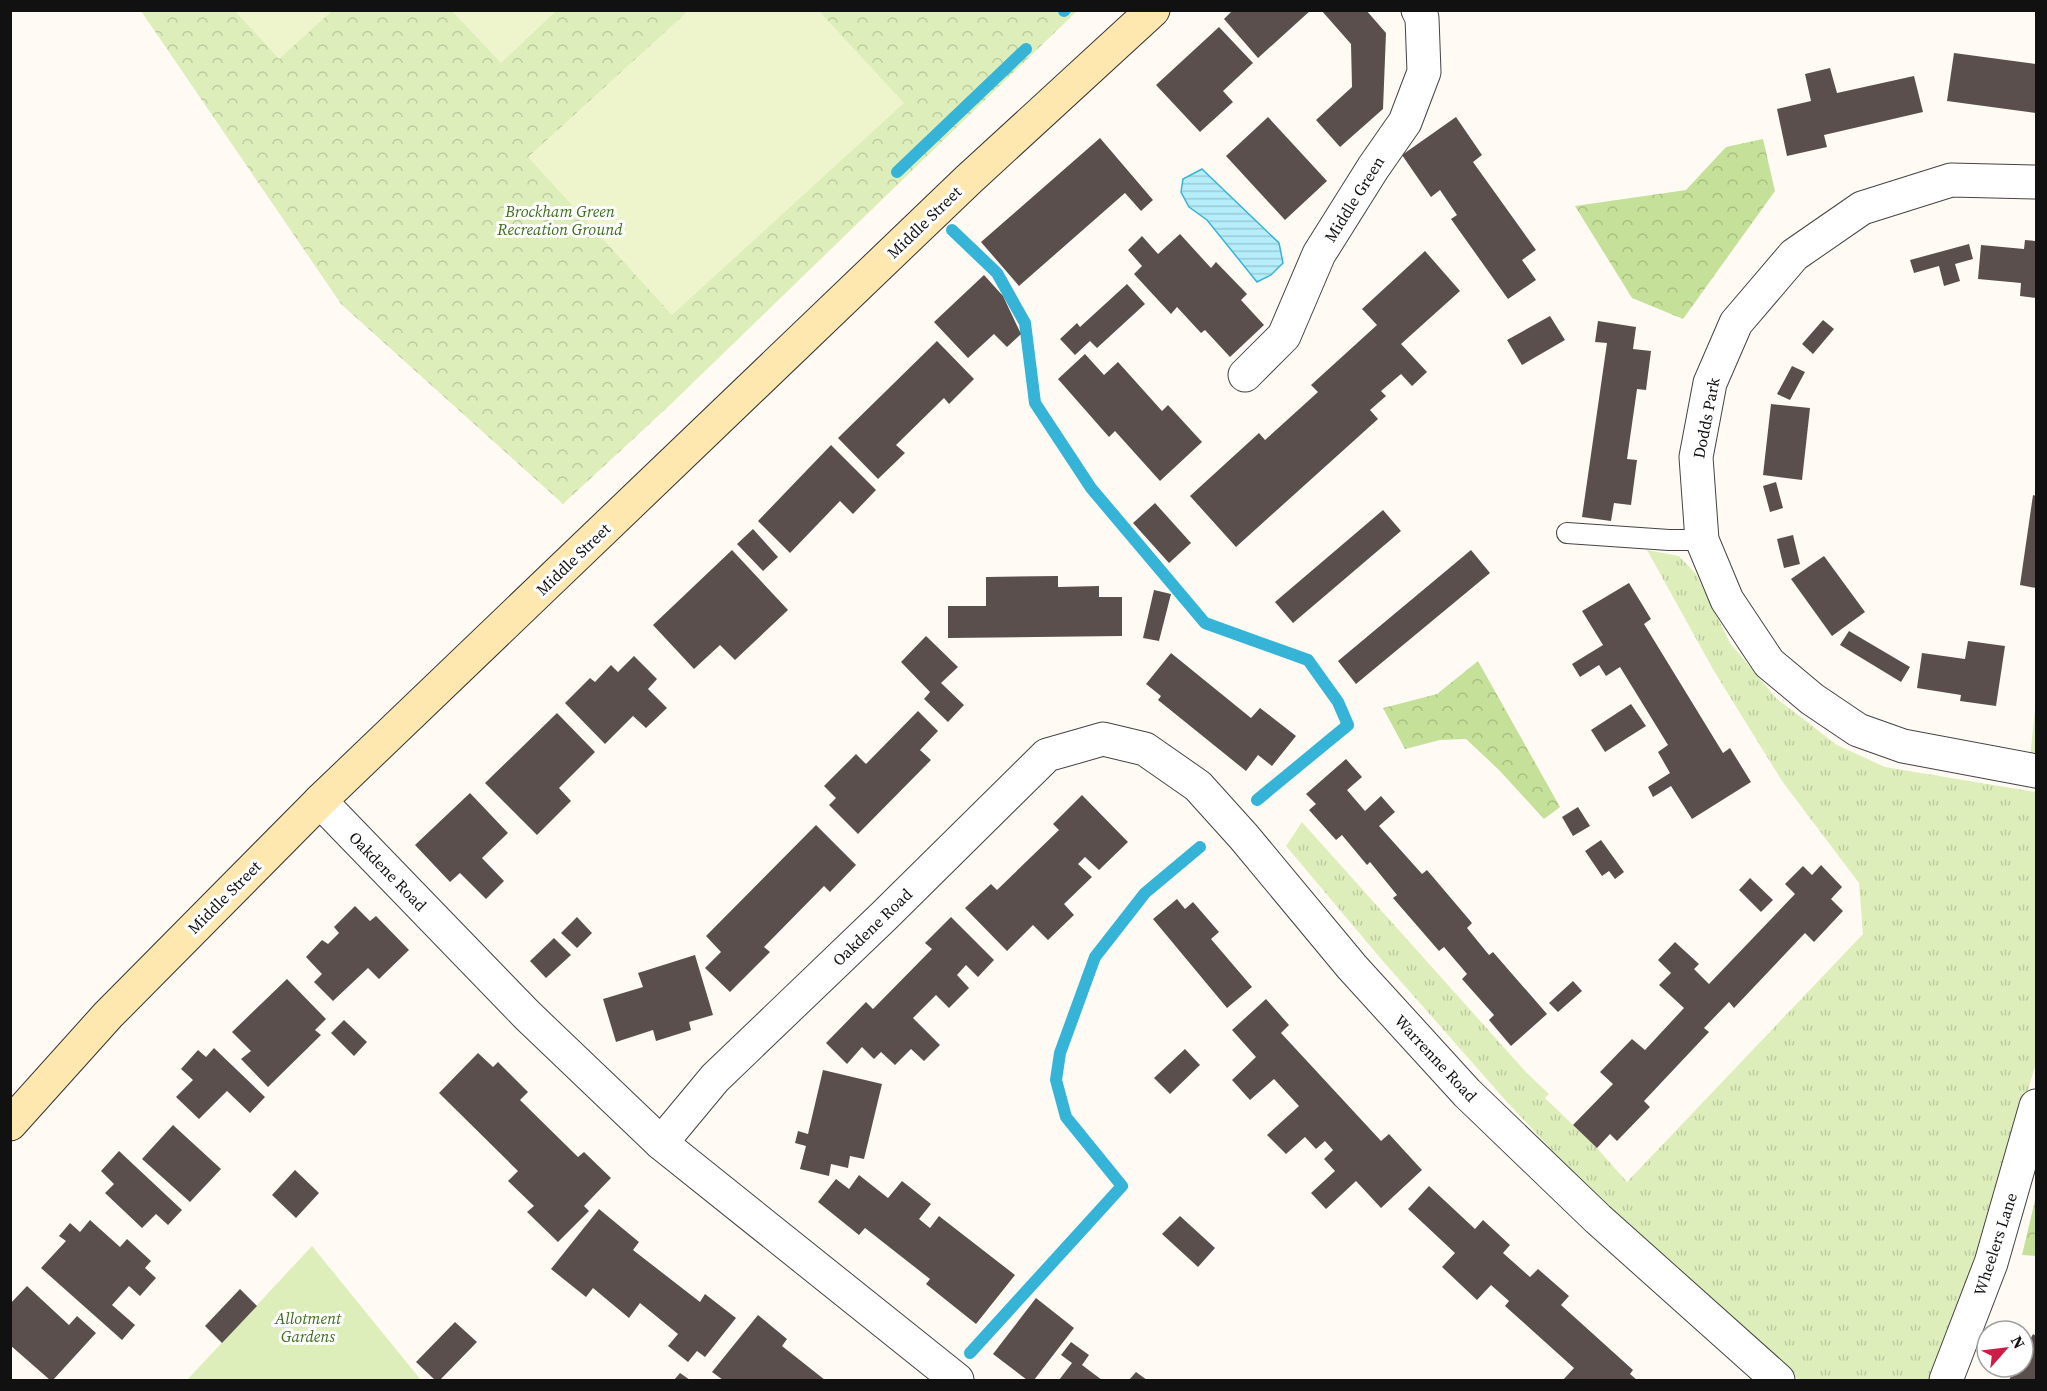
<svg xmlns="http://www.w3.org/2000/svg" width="2047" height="1391" viewBox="0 0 2047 1391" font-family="'Source Serif 4',serif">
<defs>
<pattern id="grass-tufts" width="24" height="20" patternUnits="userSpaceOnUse" patternTransform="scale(1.5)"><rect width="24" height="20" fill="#deeeba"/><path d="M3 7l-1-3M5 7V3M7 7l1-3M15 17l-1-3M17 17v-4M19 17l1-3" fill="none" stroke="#bdcb9f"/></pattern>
<pattern id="forest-crowns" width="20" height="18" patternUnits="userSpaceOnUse" patternTransform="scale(1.5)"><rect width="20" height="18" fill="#c5e098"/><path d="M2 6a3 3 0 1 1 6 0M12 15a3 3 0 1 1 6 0" fill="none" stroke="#a8bf82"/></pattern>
<pattern id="park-crowns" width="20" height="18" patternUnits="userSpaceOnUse" patternTransform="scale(1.5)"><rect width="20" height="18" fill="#deeeba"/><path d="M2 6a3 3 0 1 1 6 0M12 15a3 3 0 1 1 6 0" fill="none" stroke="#bdcb9f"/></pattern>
<pattern id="water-rules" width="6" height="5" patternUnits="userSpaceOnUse" patternTransform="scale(1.5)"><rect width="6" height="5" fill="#b5edfb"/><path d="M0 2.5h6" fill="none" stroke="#9bcad6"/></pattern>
</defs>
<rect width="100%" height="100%" fill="#fffbf4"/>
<g fill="url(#grass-tufts)">
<polygon points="1647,550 1679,556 1696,574 1730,643 1776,698 1837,745 1885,767 2036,792 2036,1063 2002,1179 1936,1368 1929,1380 1799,1380 1604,1206 1507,1102 1381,959 1286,846 1302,822 1525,1071 1549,1094 1545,1098 1597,1148 1627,1182 1863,934 1859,883 1782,781 1714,671"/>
<polygon points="2036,700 2036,760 2030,758"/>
</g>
<g fill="url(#forest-crowns)">
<polygon points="1763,139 1775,191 1683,319 1632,298 1575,206 1686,190 1726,147"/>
<polygon points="1478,661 1560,807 1544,819 1499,770 1466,739 1440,740 1405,749 1383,708 1437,694"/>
<polygon points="2036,1196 2036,1256 2022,1255"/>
</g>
<polygon fill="url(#park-crowns)" points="141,11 1077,11 671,404 563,504 341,304"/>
<polygon fill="#deeeba" points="312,1246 421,1380 187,1380"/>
<g fill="#eef4cc">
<polygon points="689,10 819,11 904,103 672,315 528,157"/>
<polygon points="235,11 332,11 279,59"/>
<polygon points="452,11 556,11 501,63"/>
</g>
<polygon fill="url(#water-rules)" stroke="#36b4d8" stroke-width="1.5" points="1202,169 1279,243 1283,263 1271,275 1257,282 1207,220 1189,207 1181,192 1183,179"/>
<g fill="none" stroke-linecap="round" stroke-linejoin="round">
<g stroke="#36b4d8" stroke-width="12">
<polyline points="1064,11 1065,10"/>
<polyline points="897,172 1026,49"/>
<polyline points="952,230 997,273 1025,323 1035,403 1091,488 1205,623 1308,660 1338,702 1348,725 1257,800"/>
<polyline points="970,1353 1122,1186 1066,1117 1056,1080 1060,1053 1095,957 1145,893 1200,847"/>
</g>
</g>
<g fill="#5a4f4c">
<polygon points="1233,10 1311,10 1258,58 1224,19"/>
<polygon points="1321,10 1366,10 1386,33 1383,109 1340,147 1316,120 1352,87 1351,44"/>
<polygon points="1219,27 1253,63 1223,91 1233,102 1200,132 1156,85"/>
<polygon points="1954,53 2036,64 2036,113 1947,101"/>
<polygon points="1830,68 1837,93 1914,76 1923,112 1824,135 1827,147 1787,156 1777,109 1811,101 1805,74"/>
<polygon points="1268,117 1327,181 1285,220 1226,156"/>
<polygon points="1456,117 1482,155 1473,162 1536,250 1522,260 1536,280 1508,299 1451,219 1457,215 1440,190 1431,197 1402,155"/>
<polygon points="1100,138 1153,200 1141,211 1125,193 1019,286 981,242"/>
<polygon points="1180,234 1211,268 1216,262 1247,294 1241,300 1264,325 1230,357 1205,330 1201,333 1177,307 1171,314 1134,274 1142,266 1128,250 1142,236 1158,254"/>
<polygon points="2025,240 2036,241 2036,298 2020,296 2021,283 1978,279 1981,245 2024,249"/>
<polygon points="1969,244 1973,259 1955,264 1960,281 1944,286 1939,266 1914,273 1910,260"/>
<polygon points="1425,251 1460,291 1401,344 1427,372 1412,386 1401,374 1381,391 1386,396 1370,410 1378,419 1236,547 1190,496 1259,433 1265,440 1318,392 1311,385 1377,325 1362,309"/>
<polygon points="984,275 1003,296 1021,334 1007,347 994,334 968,358 934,322"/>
<polygon points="1127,284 1145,304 1097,348 1090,341 1075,355 1060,339 1077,323 1080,327"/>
<polygon points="1550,316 1565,340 1522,365 1507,340"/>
<polygon points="1823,320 1834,329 1813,354 1802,344"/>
<polygon points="1598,321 1636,327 1633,349 1651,351 1646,390 1637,389 1627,459 1637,460 1631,505 1614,503 1611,521 1582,517 1607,343 1595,342"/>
<polygon points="937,341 974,379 949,404 944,398 896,445 905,453 878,479 838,438"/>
<polygon points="1085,354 1104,375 1118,362 1162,411 1168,405 1202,442 1160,481 1115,431 1109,437 1058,379"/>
<polygon points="1792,366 1805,372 1790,400 1777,394"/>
<polygon points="1771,404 1810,408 1802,480 1763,475"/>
<polygon points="831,445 876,490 853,514 840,501 790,553 758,521"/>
<polygon points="1776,482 1783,508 1770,512 1763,486"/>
<polygon points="2033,495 2036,496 2036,588 2020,585"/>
<polygon points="1155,503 1191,543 1169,563 1133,523"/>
<polygon points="1383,510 1401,531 1293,623 1275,602"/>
<polygon points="753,529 778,557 763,571 737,544"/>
<polygon points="1793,535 1800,564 1784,568 1777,539"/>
<polygon points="732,550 788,610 735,660 720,645 694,669 653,625"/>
<polygon points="1471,550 1490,573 1356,684 1338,661"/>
<polygon points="1824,556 1865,612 1832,636 1791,579"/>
<polygon points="1058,576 1058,587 1099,586 1099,597 1122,597 1122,636 948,638 948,606 986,606 986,577"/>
<polygon points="1629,583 1651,619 1644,624 1723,753 1730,748 1751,782 1692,819 1671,786 1653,797 1648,787 1670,773 1658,752 1668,745 1620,667 1606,676 1599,665 1580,677 1572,664 1603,645 1582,611"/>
<polygon points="1154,590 1171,594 1159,641 1143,638"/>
<polygon points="1849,631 1910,667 1901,682 1840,645"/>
<polygon points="926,636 958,667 941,683 964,705 948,722 924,699 930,692 901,662"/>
<polygon points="1968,641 2005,646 1996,706 1960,701 1961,695 1917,688 1922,653 1965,659"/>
<polygon points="1171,653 1251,718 1260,708 1296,736 1272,766 1258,755 1246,771 1158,700 1161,696 1146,684"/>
<polygon points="634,656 657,679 648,689 667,708 646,728 633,716 605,744 565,703 590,678 595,682 611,665 618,672"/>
<polygon points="1631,704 1646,726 1605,752 1591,730"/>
<polygon points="918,711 938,731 920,750 931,760 858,834 829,805 836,798 824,786 856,754 866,764"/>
<polygon points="557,713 595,752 559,788 571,801 537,835 485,783"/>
<polygon points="1346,759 1362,777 1347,790 1365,811 1381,796 1395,812 1379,826 1422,874 1427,870 1472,923 1467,928 1489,955 1493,952 1547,1014 1511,1046 1489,1020 1494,1015 1462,979 1467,974 1444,947 1439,951 1393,898 1397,895 1370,862 1367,865 1342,835 1336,840 1309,810 1316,804 1306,794"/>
<polygon points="470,793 508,833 482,858 504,881 486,899 460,873 450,882 415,845"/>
<polygon points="1082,795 1128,842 1099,870 1085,857 1078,864 1092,877 1064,904 1074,915 1048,940 1033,925 1007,951 965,908 991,884 997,890 1059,830 1053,824"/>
<polygon points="1578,807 1590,826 1573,836 1562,817"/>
<polygon points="816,825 856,865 830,892 824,886 764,947 770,952 730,992 705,968 721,952 706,936"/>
<polygon points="1601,840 1624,872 1615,879 1609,871 1602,876 1585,851"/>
<polygon points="1821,865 1842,887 1831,899 1843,911 1814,942 1805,933 1734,1008 1729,1002 1704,1028 1709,1032 1644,1101 1650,1107 1617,1141 1610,1134 1597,1148 1573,1125 1613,1084 1600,1072 1632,1039 1645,1050 1684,1008 1659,985 1671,973 1658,960 1675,942 1699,964 1694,969 1709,984 1795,894 1785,884 1803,866 1812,875"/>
<polygon points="1750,878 1773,900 1761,912 1739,890"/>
<polygon points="1177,899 1185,909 1193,902 1219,932 1211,939 1252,987 1227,1008 1153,919"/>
<polygon points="355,906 370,921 376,916 409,950 379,979 368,968 333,1001 314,982 322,974 306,957 322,940 328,944 339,933 334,927"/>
<polygon points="577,917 592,933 577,948 561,933"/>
<polygon points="951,917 994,960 978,977 966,965 957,975 969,988 949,1008 936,995 913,1018 940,1045 924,1061 911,1049 895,1065 881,1052 874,1059 862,1047 847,1064 826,1043 866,1002 873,1009 932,949 925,943"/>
<polygon points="554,938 571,955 546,978 530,961"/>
<polygon points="695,955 713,1015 689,1022 691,1030 656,1041 653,1030 616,1042 603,999 643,987 638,973"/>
<polygon points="287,979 326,1019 315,1030 321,1035 268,1087 241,1059 251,1051 232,1032"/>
<polygon points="1573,981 1582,991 1558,1012 1549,1003"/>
<polygon points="1266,999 1289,1025 1281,1033 1381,1141 1389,1134 1422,1170 1381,1208 1356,1181 1326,1209 1311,1193 1335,1171 1324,1159 1333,1150 1325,1141 1316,1149 1305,1137 1286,1154 1267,1135 1299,1106 1274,1079 1250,1100 1232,1080 1256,1057 1232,1030"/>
<polygon points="344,1020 367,1042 354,1056 331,1033"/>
<polygon points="214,1048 265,1097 250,1113 227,1091 199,1119 176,1097 193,1080 181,1069 198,1050 206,1057"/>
<polygon points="1185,1049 1200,1065 1170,1094 1154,1078"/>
<polygon points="478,1053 493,1067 498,1062 528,1092 520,1100 578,1157 584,1152 611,1178 584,1206 589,1211 558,1242 527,1212 534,1206 508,1181 518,1171 439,1093"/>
<polygon points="823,1070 882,1084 864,1159 850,1156 848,1168 831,1164 829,1176 800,1169 806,1146 795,1143 798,1131 808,1134"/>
<polygon points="173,1125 221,1169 190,1202 142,1159"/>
<polygon points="119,1151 182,1210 168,1225 156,1214 142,1228 105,1193 114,1184 101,1171"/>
<polygon points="295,1170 319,1193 296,1218 272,1195"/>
<polygon points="859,1175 888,1198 902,1181 931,1204 919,1219 930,1228 939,1216 1015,1275 976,1324 926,1284 930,1279 865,1228 859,1235 818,1202 836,1179 849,1189"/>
<polygon points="1429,1186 1475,1229 1483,1220 1510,1245 1503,1253 1530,1277 1538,1269 1569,1296 1561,1305 1633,1370 1630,1374 1637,1380 1563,1380 1574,1368 1505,1306 1509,1301 1491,1285 1477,1300 1442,1267 1455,1253 1408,1209"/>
<polygon points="599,1209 639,1242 633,1250 700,1302 705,1294 736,1318 705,1357 697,1351 688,1362 668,1346 678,1334 640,1303 629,1318 593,1288 586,1297 551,1269"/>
<polygon points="1180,1216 1215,1248 1198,1267 1162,1234"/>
<polygon points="90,1220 120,1247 127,1239 151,1261 145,1268 156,1278 140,1296 129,1286 112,1305 135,1325 122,1340 41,1268 66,1241 59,1236 70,1223 80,1232"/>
<polygon points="27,1286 69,1325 77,1316 96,1333 53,1380 50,1380 10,1345 10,1304"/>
<polygon points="240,1289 257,1306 222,1343 205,1326"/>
<polygon points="1036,1298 1074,1328 1034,1380 1027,1380 993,1354"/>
<polygon points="758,1315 787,1339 782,1346 825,1380 723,1380 712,1372"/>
<polygon points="455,1322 477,1342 440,1380 435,1380 416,1362"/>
<polygon points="2033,1334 2036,1336 2036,1380 2009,1380 2016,1367 2023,1367 2023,1353"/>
<polygon points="1071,1342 1089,1355 1082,1365 1102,1380 1059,1380 1072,1363 1061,1355"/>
<polygon points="1136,1372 1147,1380 1129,1380"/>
<polygon points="680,1373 690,1380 674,1380"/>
</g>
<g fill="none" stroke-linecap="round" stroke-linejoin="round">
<defs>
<polyline id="lane" points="1567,533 1669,540 1702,540"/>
<g id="street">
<polyline points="2036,182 1951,180 1862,208 1794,255 1736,323 1710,383 1696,457 1702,540 1727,600 1769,663 1812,699 1858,730 1903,746 2036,771"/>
<polyline points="1245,375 1284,336 1319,254 1373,168 1405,122 1424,72 1422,18 1418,10"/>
<polyline points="320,801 527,1015 661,1143 957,1380"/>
<polyline points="661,1143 715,1078 884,916 1047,755 1103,739 1145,749 1198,786 1244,837 1352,967 1467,1093 1598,1219 1778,1380"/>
<polyline points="1946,1380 1991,1263 2036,1106"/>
</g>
<polyline id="secondary" points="10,1124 108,1015 320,801 968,180 1153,10"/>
</defs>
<use href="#lane" stroke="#444" stroke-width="22"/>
<use href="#street" stroke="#444" stroke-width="35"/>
<use href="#secondary" stroke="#333" stroke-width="35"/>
<use href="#lane" stroke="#fff" stroke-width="20"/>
<use href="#street" stroke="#fff" stroke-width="33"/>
<use href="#secondary" stroke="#ffe8af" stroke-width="33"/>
</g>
<g text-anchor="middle" stroke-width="6" stroke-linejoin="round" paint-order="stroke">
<g font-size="16" fill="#111" stroke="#fff">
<text transform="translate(1354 199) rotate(-58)" y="6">Middle Green</text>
<text transform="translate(924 222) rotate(-44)" y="6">Middle Street</text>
<text transform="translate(1706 418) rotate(-79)" y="6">Dodds Park</text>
<text transform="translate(573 559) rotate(-44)" y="6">Middle Street</text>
<text transform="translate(388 871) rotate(46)" y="6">Oakdene Road</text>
<text transform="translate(224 897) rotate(-45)" y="6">Middle Street</text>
<text transform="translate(872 927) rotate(-44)" y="6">Oakdene Road</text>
<text transform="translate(1436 1058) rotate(47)" y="6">Warrenne Road</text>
<text transform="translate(1995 1244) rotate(-72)" y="6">Wheelers Lane</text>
</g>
<g font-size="16" font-style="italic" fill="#3b6f1a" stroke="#fff">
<text x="560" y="217">Brockham Green<tspan x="560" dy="18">Recreation Ground</tspan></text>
<text x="308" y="1324">Allotment<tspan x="308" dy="18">Gardens</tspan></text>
</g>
</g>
<rect width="2047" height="1391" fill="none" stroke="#111111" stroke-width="24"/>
<g transform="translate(2005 1349) rotate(62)"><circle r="28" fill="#ffffff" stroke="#a0a0a0" stroke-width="1.5"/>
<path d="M0-4.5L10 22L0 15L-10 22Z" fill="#cd1c45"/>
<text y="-9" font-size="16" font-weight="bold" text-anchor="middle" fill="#111111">N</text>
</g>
</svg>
